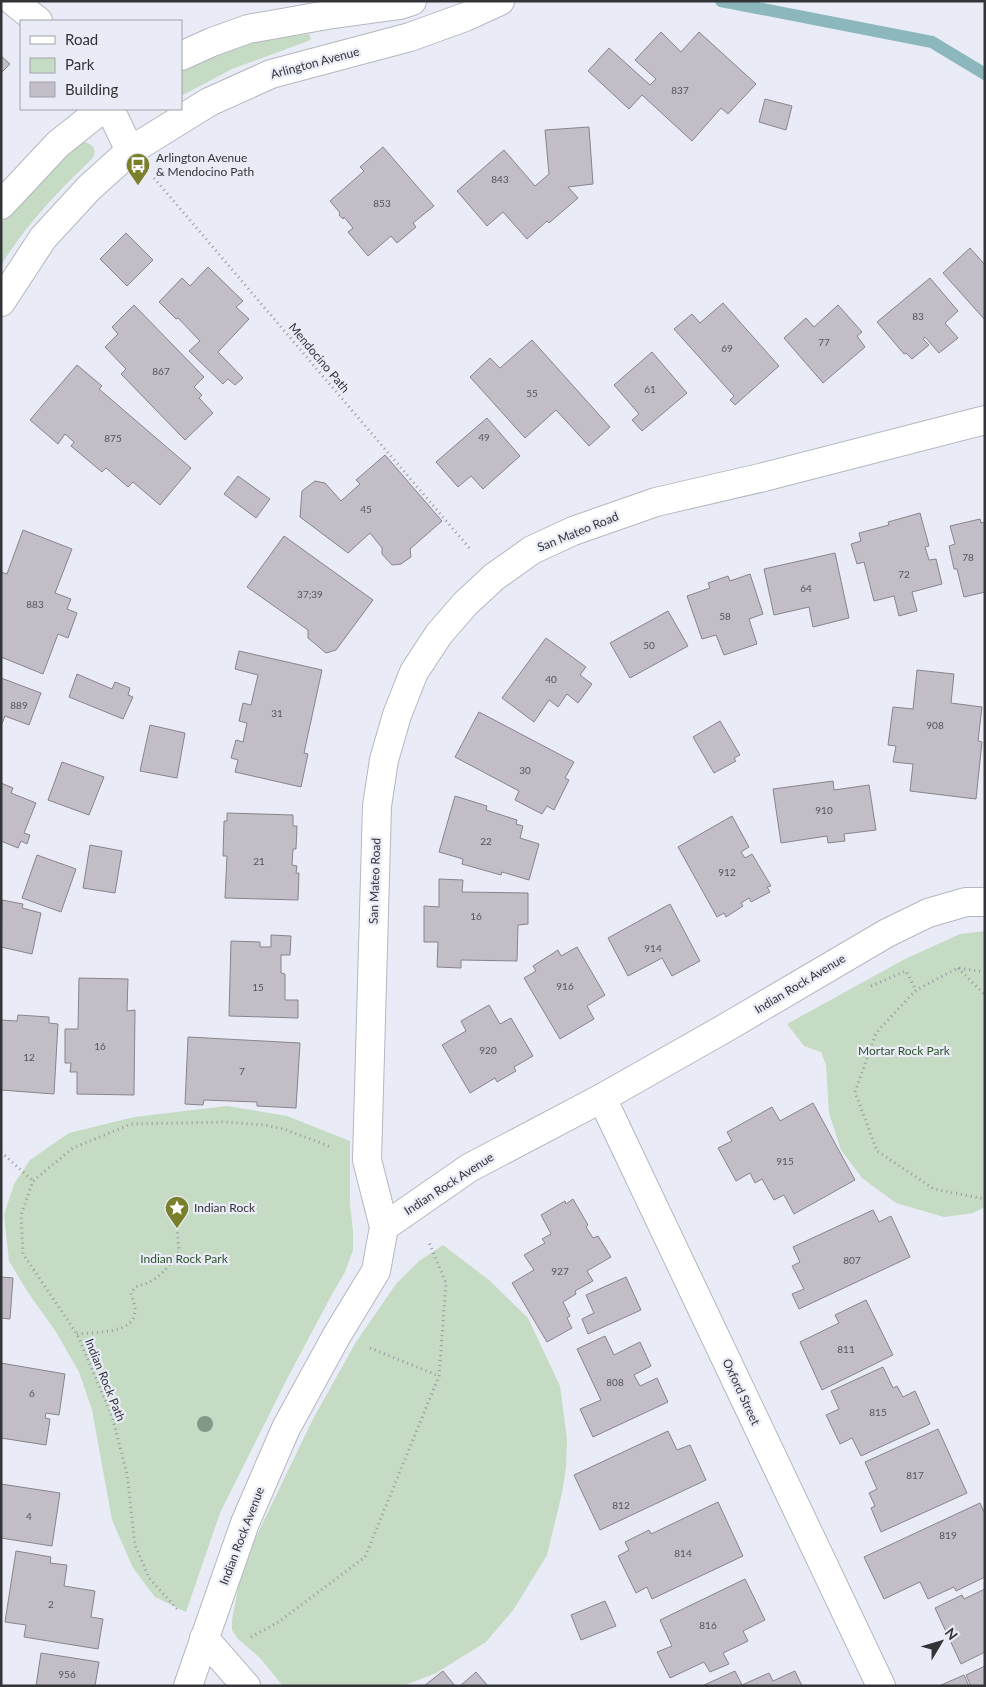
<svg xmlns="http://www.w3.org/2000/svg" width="986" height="1687" viewBox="0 0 986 1687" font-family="Lato,sans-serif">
<rect width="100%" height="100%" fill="#e9ecf6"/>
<g fill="#c6dbc3">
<polygon points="309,34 311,39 308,41 232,69 181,96 181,71 220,53 262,40"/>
<path d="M84,142c9,2 14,8 8,17 -34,32 -66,66 -91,106v-42l30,-34 49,-46z"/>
<polygon points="985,931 985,1207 973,1213 944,1217 896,1203 862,1178 841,1150 829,1113 826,1065 821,1052 804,1046 787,1024 905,959 960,934"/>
<polygon points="227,1106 287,1116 350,1141 350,1204 353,1231 353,1250 345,1272 330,1298 287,1379 220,1513 186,1612 155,1597 133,1568 112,1520 92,1410 79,1372 56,1332 27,1291 9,1261 4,1215 14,1184 30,1160 69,1133 134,1117"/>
<polygon points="443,1245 489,1280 528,1318 560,1386 567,1439 566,1468 562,1493 547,1555 514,1609 486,1642 436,1673 403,1686 283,1686 260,1658 238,1639 232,1630 232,1620 240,1578 255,1539 313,1419 356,1342 396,1284 419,1261"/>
</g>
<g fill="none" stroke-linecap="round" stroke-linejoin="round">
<polyline stroke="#8cb7bd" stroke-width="12" points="721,1 932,42 985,74"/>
</g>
<g fill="#c2bdc6" stroke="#89848c">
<polygon points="661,32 681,52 699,32 756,84 728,114 721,108 692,141 642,95 629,109 588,71 609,48 650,85 656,79 635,60"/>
<polygon points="1,56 10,64 1,73"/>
<polygon points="765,99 792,106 786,130 759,122"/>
<polygon points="589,127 593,184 568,187 578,198 549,223 547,221 527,239 503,212 487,226 457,191 504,150 535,186 549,174 545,130"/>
<polygon points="383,147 434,206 413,223 416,227 397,243 391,236 368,256 348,232 353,228 344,217 343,219 339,215 340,213 330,201 364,171 360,167"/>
<polygon points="126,233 153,260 127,286 100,259"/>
<polygon points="970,248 985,265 985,320 943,273"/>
<polygon points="208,267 243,301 236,307 249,319 218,352 243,378 235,385 228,379 223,384 189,351 200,341 178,318 176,319 159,302 182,278 190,286"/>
<polygon points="930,278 958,311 945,323 958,338 939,353 925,337 923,339 929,345 912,359 906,353 904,354 877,322"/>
<polygon points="723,303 779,366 735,405 730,400 734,396 674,329 692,314 700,323"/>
<polygon points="134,305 204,377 194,387 202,395 199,398 213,413 185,440 121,374 126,369 105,347 118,334 112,327"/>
<polygon points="838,305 862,332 857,336 865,347 823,383 784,338 806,318 814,327"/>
<polygon points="532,340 610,427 589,446 556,410 525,438 470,377 490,358 500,368"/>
<polygon points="652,352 687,393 642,431 632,420 639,414 614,385"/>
<polygon points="77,365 102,386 99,389 191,468 160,505 133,482 128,487 106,468 102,472 71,446 74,442 65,434 58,444 30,420"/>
<polygon points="487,418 520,456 483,489 471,476 458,487 436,462"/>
<polygon points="385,455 442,521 410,549 411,557 401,564 392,565 382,554 382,548 370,533 348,553 300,517 302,491 315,481 325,483 341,501 360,484 356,480"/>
<polygon points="238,476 270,499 256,518 224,494"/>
<polygon points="920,513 929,546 925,547 929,560 936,559 942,584 912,592 917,611 899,616 894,596 874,601 864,562 857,564 851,544 861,541 859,533 889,525 888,522"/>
<polygon points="980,519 981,523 985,522 985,592 964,597 957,569 954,569 949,546 955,544 950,526"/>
<polygon points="23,530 72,549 55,593 71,599 67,609 77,613 68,638 58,634 43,674 1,657 1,572 7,574"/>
<polygon points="284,536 373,600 336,650 326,653 308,638 308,630 247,587"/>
<polygon points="835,553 849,618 813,627 809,607 774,615 764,569"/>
<polygon points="750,574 763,614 749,619 757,644 724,655 716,635 702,639 687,596 710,588 708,583 728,576 730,581"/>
<polygon points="668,611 688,646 630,678 610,643"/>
<polygon points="546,638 586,667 580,675 592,684 578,703 567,694 558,707 549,700 534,722 502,698"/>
<polygon points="239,651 322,670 304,753 308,754 301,787 235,772 238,760 231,758 236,740 243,742 247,723 239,721 243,703 251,705 258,675 235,669"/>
<polygon points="917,670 954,674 951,703 982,707 978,741 982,742 976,799 910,791 913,764 893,762 896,746 888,745 893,707 913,709"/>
<polygon points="77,674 112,689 115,682 130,688 128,695 133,697 123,719 69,697"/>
<polygon points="1,678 41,693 29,725 5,716 1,726"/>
<polygon points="479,712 574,762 565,778 569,780 554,810 547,806 542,814 515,800 519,791 455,757"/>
<polygon points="720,721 740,755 734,758 736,761 714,773 693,737"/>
<polygon points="150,725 185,733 177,778 140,771"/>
<polygon points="62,762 104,777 89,815 48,800"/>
<polygon points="833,781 834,790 869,785 876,830 844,834 845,841 828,843 827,836 781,843 773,789"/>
<polygon points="1,783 13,788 11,793 36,803 24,833 30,835 27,844 21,841 18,848 1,841"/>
<polygon points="455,796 487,806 486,810 517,820 516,824 523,826 520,838 539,844 529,880 502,872 501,875 462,864 463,859 439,852"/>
<polygon points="227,813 293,815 293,826 297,826 296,849 293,849 292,865 297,866 296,873 299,873 298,900 225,898 227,856 223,856 224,821 227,821"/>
<polygon points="732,816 749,847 741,852 745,858 752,854 771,886 767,887 770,892 751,902 749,898 741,903 743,906 726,917 724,913 717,917 678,847"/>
<polygon points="90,845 122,851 115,893 83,888"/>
<polygon points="37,855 76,869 61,912 22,898"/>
<polygon points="439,879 463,880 462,892 528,893 528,924 518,925 517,961 461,960 461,968 437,967 438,942 424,942 424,906 439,907"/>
<polygon points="2,900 23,904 22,908 41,913 32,954 1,947"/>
<polygon points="670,904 700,961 672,976 662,958 628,976 608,938"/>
<polygon points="271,935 291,936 290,955 281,955 281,973 285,974 285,1000 298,1000 298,1018 229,1016 231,941 260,942 260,947 271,947"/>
<polygon points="577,947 605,995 587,1006 594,1019 560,1039 524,978 536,971 533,966 558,950 561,956"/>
<polygon points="79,978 128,979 127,1011 135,1010 134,1095 77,1094 77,1072 70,1072 71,1063 65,1063 65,1029 78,1029"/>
<polygon points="489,1005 500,1024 511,1018 533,1056 514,1067 516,1071 497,1082 495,1078 470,1093 442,1045 466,1031 461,1021"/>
<polygon points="18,1015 49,1017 49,1023 58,1024 54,1094 1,1090 1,1020 17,1021"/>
<polygon points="188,1037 300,1043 296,1108 257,1106 257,1102 204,1100 203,1105 185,1104"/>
<polygon points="813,1103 855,1180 794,1214 784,1195 774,1200 762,1179 755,1183 750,1173 736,1181 718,1148 732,1141 727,1132 772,1107 780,1121"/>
<polygon points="573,1199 588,1225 586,1227 593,1238 598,1236 611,1257 587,1271 593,1281 575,1291 576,1294 563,1302 570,1316 567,1318 572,1328 547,1342 512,1283 534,1270 524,1255 545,1243 542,1239 551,1234 541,1215 565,1201 566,1204"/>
<polygon points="873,1210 879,1222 891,1216 910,1257 799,1309 792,1294 804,1289 792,1266 800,1262 793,1247"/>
<polygon points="1,1277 13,1278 10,1319 1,1318"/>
<polygon points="626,1277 641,1310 588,1334 582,1319 594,1313 586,1295"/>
<polygon points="866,1300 893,1355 822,1390 800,1342 839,1323 835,1315"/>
<polygon points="605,1336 614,1355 640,1342 651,1366 634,1375 640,1386 657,1378 668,1402 593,1437 580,1409 601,1400 577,1349"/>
<polygon points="1,1363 65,1374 59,1415 46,1413 45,1418 50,1419 46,1445 1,1438"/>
<polygon points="883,1367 893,1388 897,1386 903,1397 915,1391 930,1424 861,1456 852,1438 840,1444 826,1415 839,1409 831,1391"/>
<polygon points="938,1429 967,1493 881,1532 871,1508 875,1506 869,1493 877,1489 865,1462"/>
<polygon points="668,1431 677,1450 690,1445 706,1480 600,1530 574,1475"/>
<polygon points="1,1484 60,1493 52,1546 1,1538"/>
<polygon points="718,1502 743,1556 652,1599 647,1587 636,1593 618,1556 629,1550 625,1542 649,1530 651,1534"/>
<polygon points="980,1503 985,1514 985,1577 956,1591 954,1587 928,1599 920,1582 884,1599 864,1557"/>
<polygon points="16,1551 51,1557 50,1563 67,1565 64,1586 95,1591 91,1617 103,1619 98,1649 24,1637 26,1625 5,1622"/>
<polygon points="745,1579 765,1620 743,1631 748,1641 723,1653 729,1664 710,1672 704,1662 670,1678 657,1652 672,1646 660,1620"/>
<polygon points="985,1589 985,1652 961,1664 935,1608 962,1595 964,1599"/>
<polygon points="605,1601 616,1626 581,1640 571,1615"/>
<polygon points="41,1653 99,1662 95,1686 36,1686"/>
<polygon points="985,1666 985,1686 971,1686 966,1675"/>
<polygon points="443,1671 455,1686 424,1686"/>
<polygon points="735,1671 742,1685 769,1673 773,1681 795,1671 802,1686 702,1686"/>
<polygon points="476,1672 488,1686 460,1686"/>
<polygon points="964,1675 969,1686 939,1686"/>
</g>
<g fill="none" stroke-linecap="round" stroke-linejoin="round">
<defs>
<g id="minor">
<polyline points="13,1 38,21"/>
<polyline points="110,109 130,151"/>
<polyline points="602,1098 881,1686"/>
<polyline points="384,1227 469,1168 602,1098 727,1027 887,933 928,913 966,902 985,902"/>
<polyline points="204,1638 246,1686"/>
<polyline points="188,1686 245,1523 286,1428 337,1335 376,1271 384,1227 367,1160 377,806 384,760 397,715 414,672 439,634 465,604 494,577 532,550 573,531 656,502 764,477 985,420"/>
</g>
<g id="secondary">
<polyline points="181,56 212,42 248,29 327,15 400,5 412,1"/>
<polyline points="1,205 58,144 102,109"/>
<polyline points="1,302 43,238 89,188 130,151 209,102 271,74 410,37 465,17 500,1"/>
</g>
</defs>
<use href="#minor" stroke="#b4b7c0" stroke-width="30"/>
<use href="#secondary" stroke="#b4b7c0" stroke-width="30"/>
<g stroke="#9799a0" stroke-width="3" stroke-dasharray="1 4" stroke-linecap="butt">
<polyline points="154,178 471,550"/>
<polyline points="958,968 985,995"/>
<polyline points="985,972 958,968 916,990 876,1033 855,1092 877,1151 934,1189 985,1199"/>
<polyline points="871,986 906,971 916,990"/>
<polyline points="1,1152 33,1181"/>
<path d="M77,1334c18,-2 60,0 58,-25 0,-5 -3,-11 -4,-16l4,-6c24,-6 31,-17 44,-36l-2,-22"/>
<polyline points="370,1348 439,1376"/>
<polyline points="177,1609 149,1578 135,1545 127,1474 112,1416 77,1334 23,1254 21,1215 33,1181 73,1148 131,1124 225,1122 264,1125 284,1129 331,1147"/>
<polyline points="251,1637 277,1623 365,1557 439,1376 446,1283 428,1240"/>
</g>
<use href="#minor" stroke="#fff" stroke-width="28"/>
<use href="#secondary" stroke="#fff" stroke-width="28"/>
</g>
<circle fill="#829886" cx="205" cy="1424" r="8"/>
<defs>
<symbol id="bus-pin" viewBox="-11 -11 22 30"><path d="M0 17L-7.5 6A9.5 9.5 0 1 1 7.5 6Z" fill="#7a7f2a" stroke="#e9ecf6"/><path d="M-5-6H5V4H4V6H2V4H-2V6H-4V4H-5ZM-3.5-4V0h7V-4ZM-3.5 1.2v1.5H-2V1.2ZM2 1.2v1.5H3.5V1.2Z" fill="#fff"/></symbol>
<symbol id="sight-pin" viewBox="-11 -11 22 30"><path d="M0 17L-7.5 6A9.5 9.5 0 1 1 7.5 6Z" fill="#7a7f2a" stroke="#e9ecf6"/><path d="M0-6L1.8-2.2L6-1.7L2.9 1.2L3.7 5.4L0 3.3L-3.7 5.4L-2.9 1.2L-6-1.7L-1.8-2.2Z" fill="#fff"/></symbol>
</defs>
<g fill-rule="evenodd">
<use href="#bus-pin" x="124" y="151" width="28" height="38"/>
<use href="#sight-pin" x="163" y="1194" width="28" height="38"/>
</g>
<g text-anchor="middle" stroke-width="4.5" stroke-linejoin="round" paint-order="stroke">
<g font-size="10" fill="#57565c">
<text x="680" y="94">837</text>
<text x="500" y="183">843</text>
<text x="382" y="207">853</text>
<text x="918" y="320">83</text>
<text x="824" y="346">77</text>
<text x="727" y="352">69</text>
<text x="161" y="375">867</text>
<text x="650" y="393">61</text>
<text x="532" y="397">55</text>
<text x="484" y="441">49</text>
<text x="113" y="442">875</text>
<text x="366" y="513">45</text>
<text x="968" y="561">78</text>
<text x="904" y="578">72</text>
<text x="806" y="592">64</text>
<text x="310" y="598">37;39</text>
<text x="35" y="608">883</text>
<text x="725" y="620">58</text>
<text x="649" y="649">50</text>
<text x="551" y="683">40</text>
<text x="19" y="709">889</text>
<text x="277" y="717">31</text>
<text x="935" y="729">908</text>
<text x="525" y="774">30</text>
<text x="824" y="814">910</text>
<text x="486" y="845">22</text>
<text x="259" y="865">21</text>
<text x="727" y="876">912</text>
<text x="476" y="920">16</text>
<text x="653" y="952">914</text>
<text x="565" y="990">916</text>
<text x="258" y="991">15</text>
<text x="100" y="1050">16</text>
<text x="488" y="1054">920</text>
<text x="29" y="1061">12</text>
<text x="242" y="1075">7</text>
<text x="785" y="1165">915</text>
<text x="852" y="1264">807</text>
<text x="560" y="1275">927</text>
<text x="846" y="1353">811</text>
<text x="615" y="1386">808</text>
<text x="32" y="1397">6</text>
<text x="878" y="1416">815</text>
<text x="915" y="1479">817</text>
<text x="621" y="1509">812</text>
<text x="29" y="1520">4</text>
<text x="948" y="1539">819</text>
<text x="683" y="1557">814</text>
<text x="51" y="1608">2</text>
<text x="708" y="1629">816</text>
<text x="67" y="1678">956</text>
</g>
<g font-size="12" fill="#333438" stroke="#e9ecf6">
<text transform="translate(315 63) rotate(-15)" y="4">Arlington Avenue</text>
<text transform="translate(319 358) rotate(50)" y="4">Mendocino Path</text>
<text transform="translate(578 532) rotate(-22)" y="4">San Mateo Road</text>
<text transform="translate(375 881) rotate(-88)" y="4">San Mateo Road</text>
<text transform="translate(800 984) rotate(-31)" y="4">Indian Rock Avenue</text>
<text transform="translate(449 1184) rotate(-33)" y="4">Indian Rock Avenue</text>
<text transform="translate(105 1380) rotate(68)" y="4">Indian Rock Path</text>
<text transform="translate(741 1392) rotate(65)" y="4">Oxford Street</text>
<text transform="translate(242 1536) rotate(-69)" y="4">Indian Rock Avenue</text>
</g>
<g font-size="12" fill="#333438" stroke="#e9ecf6" text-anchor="start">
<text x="156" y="162">Arlington Avenue<tspan x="156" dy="14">&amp; Mendocino Path</tspan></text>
<text x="194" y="1212">Indian Rock</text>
</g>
<g font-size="12" fill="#2e532b" stroke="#e9ecf6">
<text x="904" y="1055">Mortar Rock Park</text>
<text x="184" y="1263">Indian Rock Park</text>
</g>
</g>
<rect width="986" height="1687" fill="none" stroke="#333438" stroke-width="5"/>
<rect x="20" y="20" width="162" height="90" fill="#e9ecf6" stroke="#a0a2aa"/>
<rect x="30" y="36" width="25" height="8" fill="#ffffff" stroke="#a0a2aa"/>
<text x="65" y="45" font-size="15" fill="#333438">Road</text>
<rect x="30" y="58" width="25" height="15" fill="#c6dbc3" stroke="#a0a2aa"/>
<text x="65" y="70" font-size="15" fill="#333438">Park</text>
<rect x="30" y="82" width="25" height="15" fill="#c2bdc6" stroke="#a0a2aa"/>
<text x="65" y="95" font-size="15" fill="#333438">Building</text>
<g transform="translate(941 1642) rotate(52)" stroke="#e9ecf6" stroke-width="4" paint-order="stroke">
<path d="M0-4L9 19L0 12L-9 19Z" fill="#333438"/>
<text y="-8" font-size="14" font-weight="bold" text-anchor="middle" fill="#333438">N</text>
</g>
</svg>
